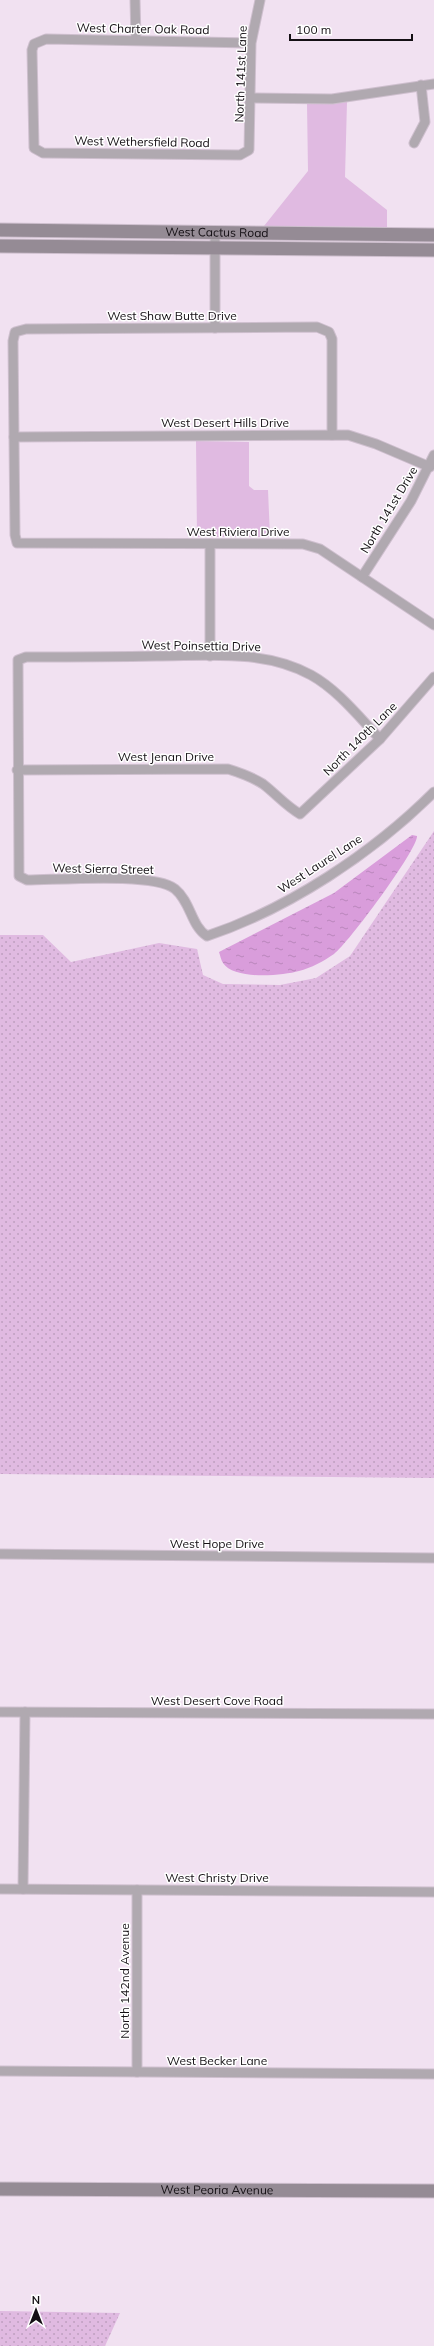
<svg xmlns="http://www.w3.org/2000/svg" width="434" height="2346" viewBox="0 0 434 2346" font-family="Mulish,sans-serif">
<defs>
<pattern id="grass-dots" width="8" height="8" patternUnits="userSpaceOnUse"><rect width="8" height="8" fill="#e0bae1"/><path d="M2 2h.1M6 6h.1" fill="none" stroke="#bf9fc0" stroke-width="1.8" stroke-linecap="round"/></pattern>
<pattern id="water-ripples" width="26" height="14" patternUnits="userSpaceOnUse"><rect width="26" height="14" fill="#d99ddb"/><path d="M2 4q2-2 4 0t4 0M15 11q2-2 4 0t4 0" fill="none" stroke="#b986bb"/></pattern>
</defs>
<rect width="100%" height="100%" fill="#f1e1f1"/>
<g fill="url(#grass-dots)">
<polygon points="434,831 434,1478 0,1474 0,935 43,935 71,962 159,943 197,949 203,975 223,984 280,985 316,978 350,956"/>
<polygon points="0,2311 120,2313 105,2346 0,2346"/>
</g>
<g fill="#e0bae1">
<polygon points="347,102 345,177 387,210 387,227 264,226 308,171 307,104"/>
<polygon points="196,441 249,442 249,486 254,490 268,490 270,537 197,537"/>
</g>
<path fill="url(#water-ripples)" d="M412,835l5,1c1,13 -69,108 -83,118 -10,7 -23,14 -35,17 -18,5 -65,9 -76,-8 -2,-3 -3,-8 -4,-11l115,-59z"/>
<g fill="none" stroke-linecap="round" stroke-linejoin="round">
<defs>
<g id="minor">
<polyline points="135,0 136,40"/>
<polyline points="251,43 46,39 34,44 32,50 34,148 43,153 240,155 249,150 251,43 260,0"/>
<polyline points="251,98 332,99 434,84"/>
<polyline points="414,143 425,122 421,85"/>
<polyline points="215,233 215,328"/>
<polyline points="332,435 332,339 329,332 317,327 26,329 15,332 13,341 15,535 17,543 303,544 320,549 434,625"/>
<polyline points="14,437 348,435 376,444 430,467"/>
<polyline points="210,544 210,656"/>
<polyline points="362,577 411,501 434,455"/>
<path d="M380,739c-21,-22 -42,-49 -69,-64 -47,-26 -103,-19 -155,-19 -43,1 -86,1 -130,1l-8,3 1,216 8,4c31,0 127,-8 148,9 16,13 16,37 32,47 81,-27 166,-83 227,-144"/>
<path d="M17,770l211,-1c13,4 24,8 35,15 13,10 23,22 37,30l80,-75 54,-62"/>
<polyline points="0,1554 434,1558"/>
<polyline points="0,1712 434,1714"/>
<polyline points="0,1889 434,1892"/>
<polyline points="23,1889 25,1712"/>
<polyline points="0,2071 434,2074"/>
<polyline points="137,2072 137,1890"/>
</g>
<g id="secondary">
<path id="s1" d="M0,230l434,5"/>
<polyline points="0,246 434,250"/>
<path id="s2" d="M0,2189l434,2"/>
</g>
</defs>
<use href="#minor" stroke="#cebfce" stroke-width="11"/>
<use href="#secondary" stroke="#cebfce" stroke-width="15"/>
<use href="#minor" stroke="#b0a9b0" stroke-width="9"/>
<use href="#secondary" stroke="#958b95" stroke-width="13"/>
</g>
<g text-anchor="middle" stroke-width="3" stroke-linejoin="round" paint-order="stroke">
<g font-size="12" fill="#140f14" stroke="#fff">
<text transform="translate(143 29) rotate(1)" y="4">West Charter Oak Road</text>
<text transform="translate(241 74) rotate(-88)" y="4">North 141st Lane</text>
<text transform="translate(142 142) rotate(1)" y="4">West Wethersfield Road</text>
<text dy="4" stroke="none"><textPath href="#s1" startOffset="217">West Cactus Road</textPath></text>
<text x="172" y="320">West Shaw Butte Drive</text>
<text x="225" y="427">West Desert Hills Drive</text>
<text transform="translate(389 510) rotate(-59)" y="4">North 141st Drive</text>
<text x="238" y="536">West Riviera Drive</text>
<text transform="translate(201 646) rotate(1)" y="4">West Poinsettia Drive</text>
<text transform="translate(360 739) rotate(-45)" y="4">North 140th Lane</text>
<text x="166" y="761">West Jenan Drive</text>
<text transform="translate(320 864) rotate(-33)" y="4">West Laurel Lane</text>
<text transform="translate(103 869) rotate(1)" y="4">West Sierra Street</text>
<text x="217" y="1548">West Hope Drive</text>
<text x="217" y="1705">West Desert Cove Road</text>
<text x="217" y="1882">West Christy Drive</text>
<text transform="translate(125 1981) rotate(-90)" y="4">North 142nd Avenue</text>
<text x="217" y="2065">West Becker Lane</text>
<text dy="4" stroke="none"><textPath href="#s2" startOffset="217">West Peoria Avenue</textPath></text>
</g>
</g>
<g transform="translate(36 2310)" stroke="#ffffff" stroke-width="3" paint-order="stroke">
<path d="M0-3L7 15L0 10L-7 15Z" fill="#140f14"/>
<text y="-6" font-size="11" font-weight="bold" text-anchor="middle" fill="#140f14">N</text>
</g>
<path d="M290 34v6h122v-6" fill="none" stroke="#140f14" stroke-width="2"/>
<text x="296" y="34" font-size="12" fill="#140f14" stroke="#ffffff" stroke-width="3" paint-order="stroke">100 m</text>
</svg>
